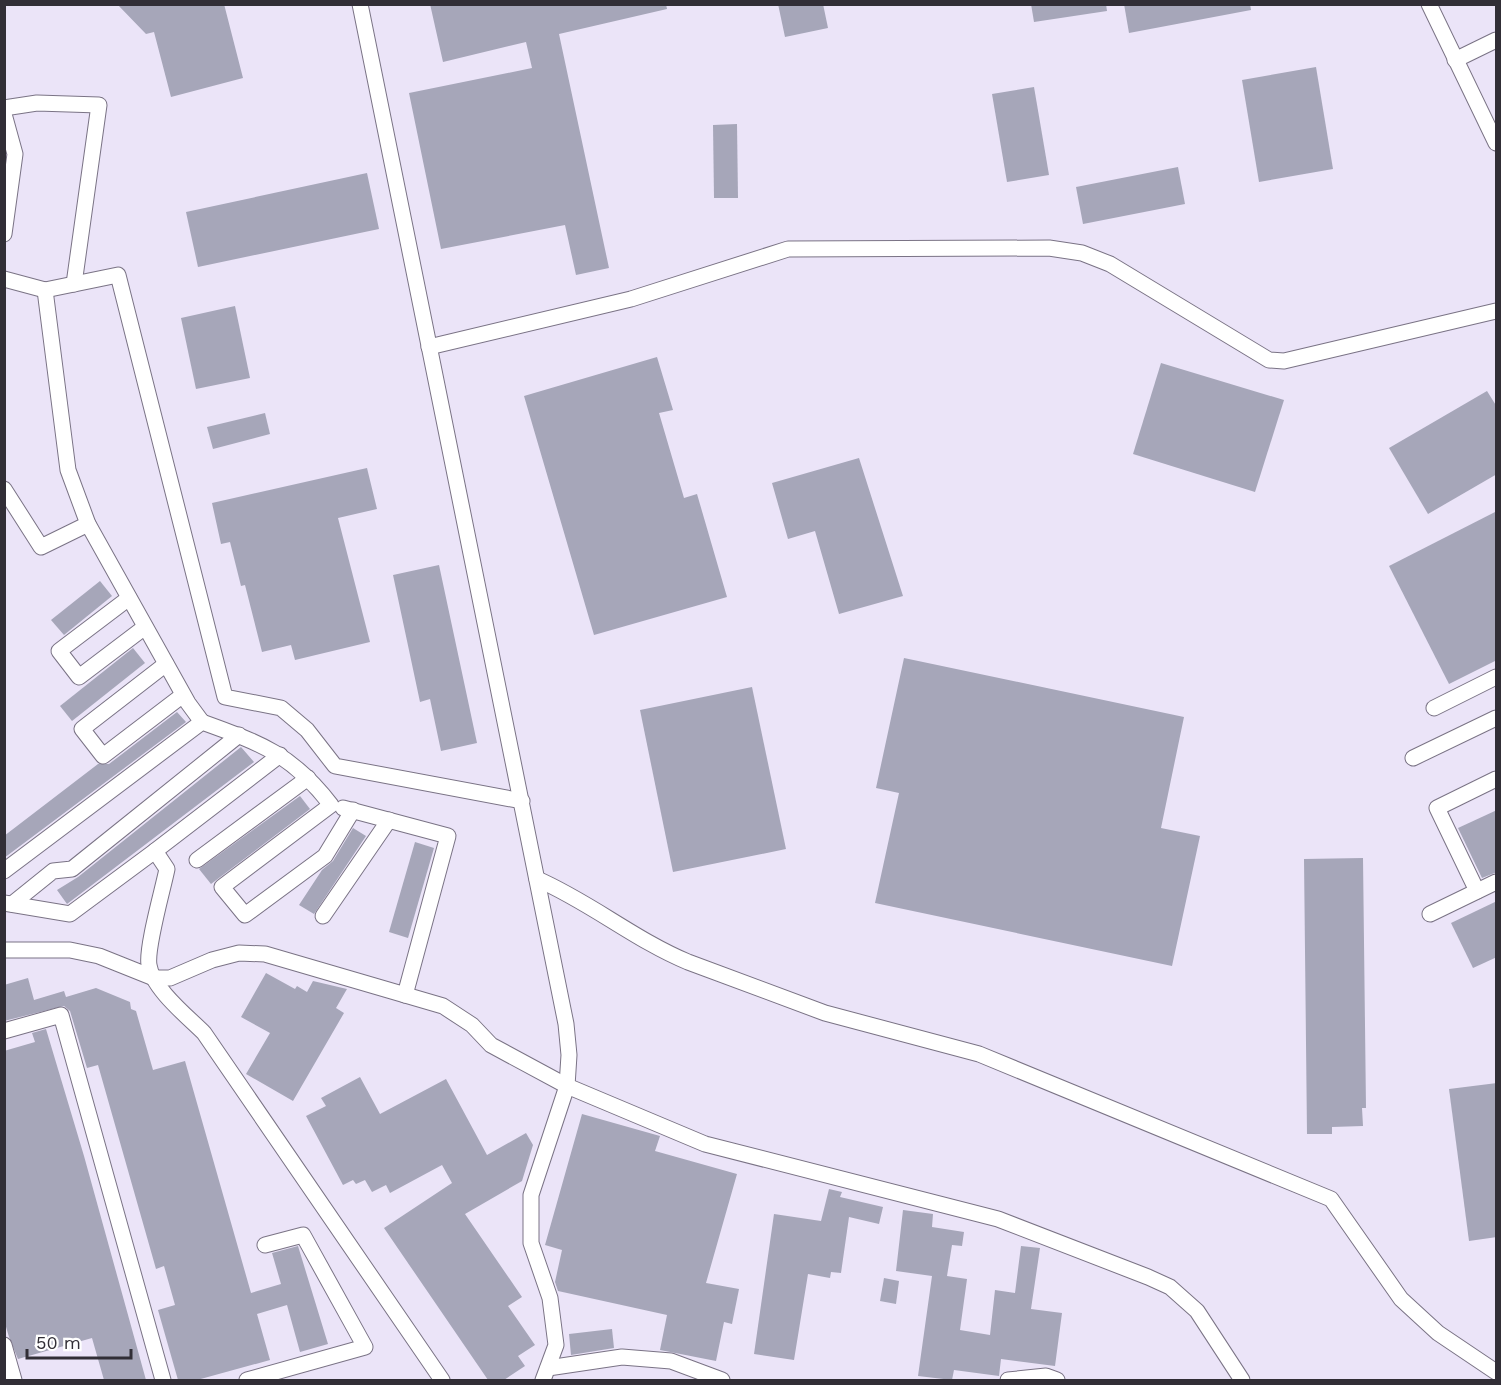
<svg xmlns="http://www.w3.org/2000/svg" width="1501" height="1385" viewBox="0 0 1501 1385" font-family="'Work Sans',sans-serif">
<rect width="100%" height="100%" fill="#ebe4f8"/>
<g fill="#a6a6b9">
<polygon points="117,4 224,4 243,78 171,97 154,32 146,34"/>
<polygon points="430,4 666,4 667,9 559,34 609,268 576,275 565,225 441,249 409,93 532,68 526,42 443,62"/>
<polygon points="778,4 823,4 828,28 785,37"/>
<polygon points="1031,4 1106,4 1107,11 1034,22"/>
<polygon points="1124,4 1250,4 1251,10 1129,33"/>
<polygon points="1316,67 1333,169 1259,182 1242,80"/>
<polygon points="1034,87 1049,175 1007,182 992,94"/>
<polygon points="737,124 738,198 714,198 713,125"/>
<polygon points="1178,167 1185,204 1083,224 1076,187"/>
<polygon points="367,173 379,229 198,267 186,212"/>
<polygon points="235,306 250,378 196,389 181,318"/>
<polygon points="657,357 673,410 659,413 684,498 697,494 727,597 594,635 524,396"/>
<polygon points="1161,363 1284,400 1255,492 1133,454"/>
<polygon points="1487,391 1497,407 1497,474 1428,514 1389,448"/>
<polygon points="265,413 270,434 213,449 207,427"/>
<polygon points="859,458 903,596 839,614 815,531 788,539 772,483"/>
<polygon points="367,468 377,509 338,518 370,642 295,660 291,645 262,652 245,585 241,586 230,542 221,544 212,503"/>
<polygon points="1497,511 1497,660 1449,684 1389,566"/>
<polygon points="439,565 477,743 441,751 430,699 420,702 393,575"/>
<polygon points="100,581 112,596 64,635 51,620"/>
<polygon points="133,648 145,663 72,721 60,706"/>
<polygon points="904,658 1184,717 1161,828 1200,836 1172,966 875,903 899,793 876,788"/>
<polygon points="752,687 786,849 673,872 640,710"/>
<polygon points="177,712 186,722 4,858 4,836 98,764 109,764"/>
<polygon points="241,747 254,762 67,904 57,890 78,877"/>
<polygon points="300,796 310,809 211,884 199,869"/>
<polygon points="1497,810 1497,872 1482,878 1458,828"/>
<polygon points="353,828 366,836 314,914 299,905 322,870 333,861"/>
<polygon points="415,842 434,848 408,938 389,932"/>
<polygon points="1363,858 1366,1108 1362,1108 1363,1126 1332,1127 1332,1134 1307,1134 1304,859"/>
<polygon points="1497,901 1497,957 1473,968 1451,923"/>
<polygon points="266,973 295,989 297,986 307,992 313,981 347,989 336,1008 344,1013 293,1101 246,1074 270,1033 241,1017"/>
<polygon points="28,978 34,1000 64,991 66,997 96,988 130,1002 131,1009 136,1011 153,1070 185,1061 251,1293 281,1284 272,1253 298,1246 328,1344 300,1352 287,1305 257,1314 270,1360 197,1380 178,1380 158,1310 175,1305 164,1266 156,1269 98,1065 87,1068 70,1011 64,1006 4,1021 4,985"/>
<polygon points="46,1029 84,1156 146,1380 104,1380 92,1338 18,1359 9,1337 4,1320 4,1051 35,1042 32,1033"/>
<polygon points="360,1077 380,1114 446,1079 487,1155 526,1133 533,1145 522,1181 465,1214 522,1297 508,1306 535,1345 518,1356 525,1366 504,1380 488,1380 384,1228 452,1183 442,1165 390,1193 386,1185 372,1192 365,1180 356,1184 353,1180 343,1185 306,1116 326,1106 321,1098"/>
<polygon points="1497,1083 1497,1237 1469,1241 1449,1089"/>
<polygon points="582,1114 660,1136 655,1151 737,1174 706,1283 739,1289 732,1324 724,1322 716,1361 660,1350 667,1315 558,1291 555,1282 562,1250 545,1245"/>
<polygon points="829,1189 842,1192 840,1197 883,1207 879,1224 849,1217 841,1273 831,1272 830,1278 808,1274 794,1360 754,1354 774,1214 821,1221"/>
<polygon points="903,1210 933,1214 932,1227 964,1232 962,1246 952,1245 947,1276 967,1279 960,1330 990,1335 995,1290 1015,1293 1021,1246 1040,1248 1031,1309 1062,1313 1055,1366 1001,1359 999,1376 954,1370 952,1380 918,1376 932,1276 896,1271"/>
<polygon points="884,1278 899,1281 896,1304 880,1301"/>
<polygon points="612,1329 614,1348 571,1355 569,1334"/>
</g>
<g fill="none" stroke-linecap="round" stroke-linejoin="round">
<defs>
<g id="minor">
<polyline points="360,4 566,1024 569,1055 567,1086 531,1195 531,1243 550,1298 556,1345 543,1380"/>
<polyline points="1429,4 1496,143"/>
<polyline points="1455,60 1496,40"/>
<polyline points="4,108 37,103 99,105 74,284"/>
<polyline points="4,114 15,154 4,234"/>
<polyline points="4,279 45,290 118,275 225,697 281,708 307,730 335,766 522,801"/>
<polyline points="45,290 68,470 88,524 188,703 202,722"/>
<polyline points="429,347 631,299 788,249 1049,248 1082,253 1110,264 1269,360 1284,361 1496,311"/>
<polyline points="4,489 41,547 88,524"/>
<polyline points="129,598 59,651 79,677 145,627"/>
<polyline points="166,664 82,729 103,756 183,695"/>
<polyline points="1434,708 1496,677"/>
<polyline points="1413,758 1496,718"/>
<polyline points="343,808 448,836 405,995"/>
<polyline points="155,851 280,755"/>
<polyline points="197,860 308,778"/>
<path d="M4,871l198,-149c58,21 90,32 129,83l-109,82 23,28 80,-59 28,-46"/>
<path d="M537,879c53,23 98,61 151,83l137,51 154,41 352,145 70,100 37,34 58,39"/>
<polyline points="1477,891 1437,808 1496,779"/>
<path d="M4,903l66,11 85,-63 12,18c-4,20 -21,79 -18,96 3,23 39,52 55,68l238,347"/>
<polyline points="12,904 53,871 72,869 239,735"/>
<polyline points="1430,914 1496,882"/>
<polyline points="323,916 389,820"/>
<polyline points="4,950 70,950 99,956 154,978 170,978 212,960 239,953 265,954 443,1006 472,1025 491,1045 567,1086 705,1144 998,1219 1148,1277 1170,1287 1197,1311 1242,1380"/>
<polyline points="4,1031 61,1015 163,1380"/>
<polyline points="4,1345 14,1380"/>
<polyline points="548,1368 622,1357 671,1361 722,1380"/>
<polyline points="247,1380 365,1347 303,1235 265,1245"/>
<polyline points="1008,1380 1046,1376 1057,1380"/>
</g>
</defs>
<use href="#minor" stroke="#7a7385" stroke-width="17"/>
<use href="#minor" stroke="#fff" stroke-width="15"/>
</g>
<rect width="1501" height="1385" fill="none" stroke="#312e36" stroke-width="12"/>
<path d="M27 1349v9h104v-9" fill="none" stroke="#312e36" stroke-width="3"/>
<text x="36" y="1349" font-size="18" fill="#312e36" stroke="#ffffff" stroke-width="4.5" paint-order="stroke">50 m</text>
</svg>
